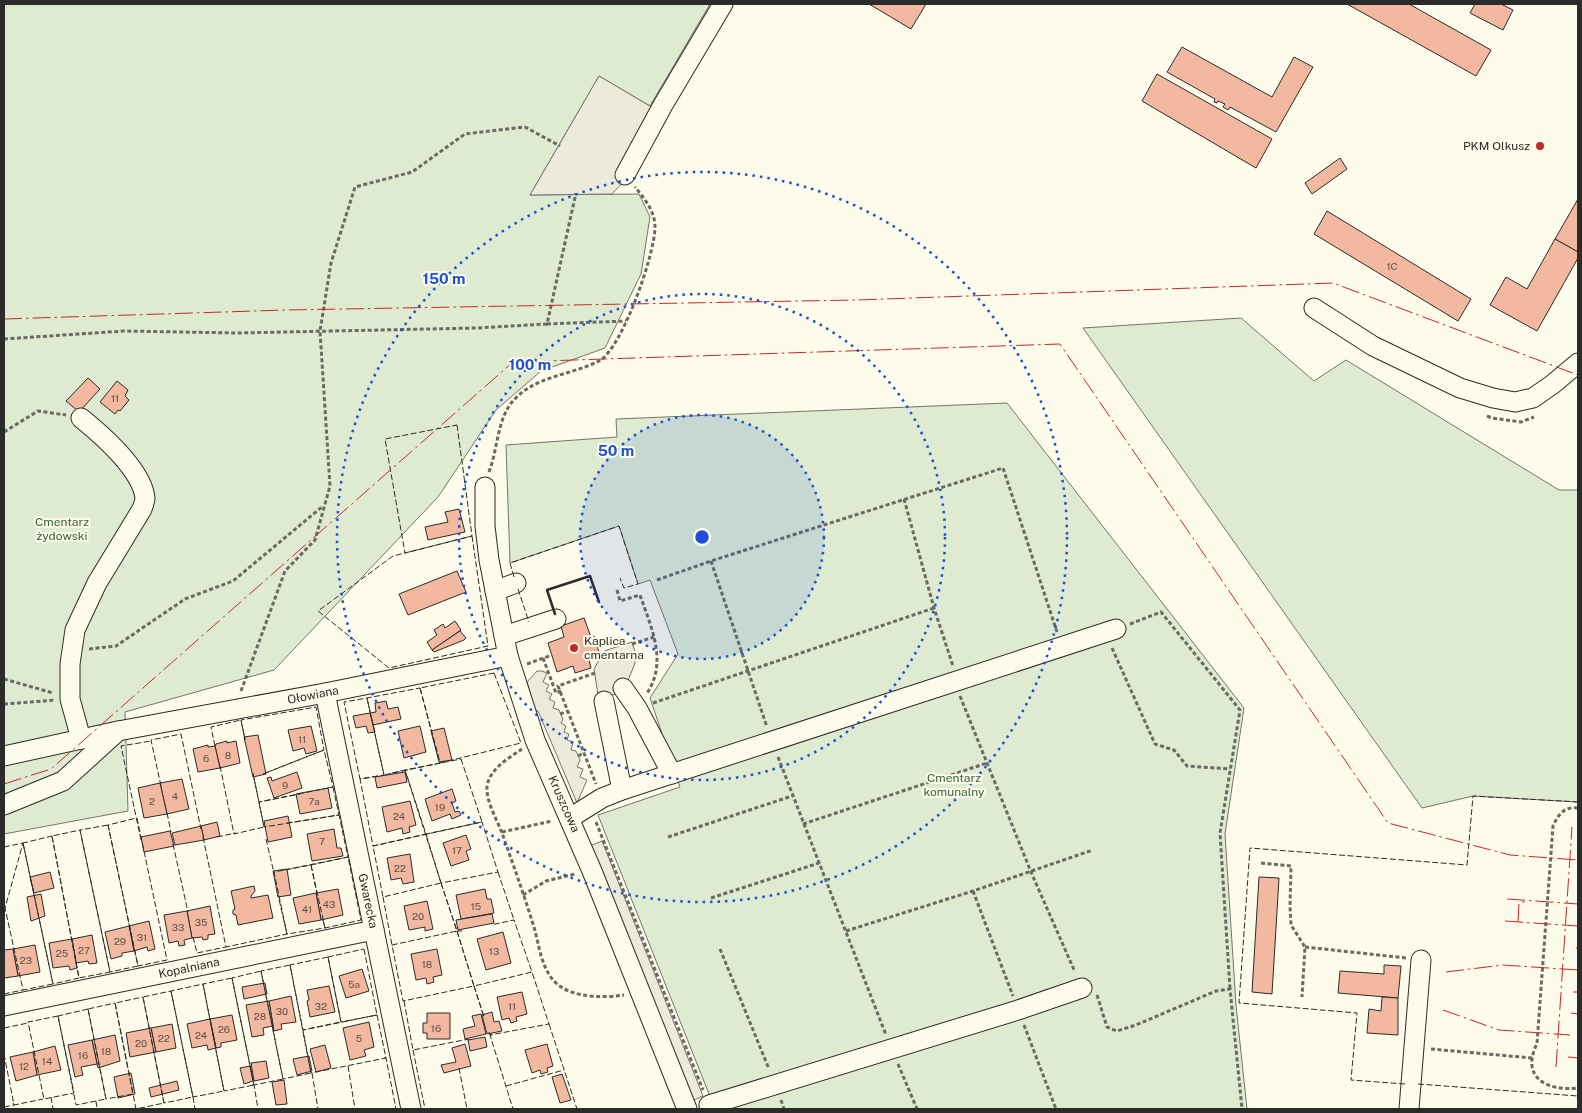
<svg xmlns="http://www.w3.org/2000/svg" width="1582" height="1113" viewBox="0 0 1582 1113" font-family="'Public Sans',sans-serif">
<rect width="100%" height="100%" fill="#fdfbea"/>
<g fill="#deebd1" stroke="#74746e">
<polygon points="4,4 710,4 650,106 599,76 530,195 639,194 650,217 641,274 605,348 541,371 496,410 438,497 274,670 125,712 128,811 4,834"/>
<polygon points="1241,318 1314,381 1346,360 1559,490 1578,490 1578,802 1473,796 1422,808 1083,328"/>
<polygon points="1007,403 1244,708 1225,834 1236,1005 1247,1109 715,1109 598,815 680,787 650,698 678,654 650,580 638,584 619,526 510,563 506,445 617,437 616,419"/>
</g>
<g fill="#eceadb" stroke="#74746e">
<polygon points="599,76 665,115 624,181 612,194 530,195"/>
<polygon points="632,642 635,652 635,663 627,683 620,692 599,701 594,669 604,651"/>
<polygon points="537,671 542,671 547,673 543,682 549,685 546,691 552,694 549,699 555,702 553,708 559,710 563,719 561,723 566,726 564,732 569,734 567,740 573,742 571,750 576,751 580,760 577,767 583,769 580,777 587,780 577,803 538,711 535,710 527,682"/>
<polygon points="602,841 703,1096 692,1101 590,846"/>
</g>
<g fill="#f2b8a0" stroke="#2b2b2b">
<polygon points="869,4 926,4 911,29"/>
<polygon points="1347,4 1409,4 1491,50 1476,76"/>
<polygon points="1475,4 1501,4 1513,10 1503,30 1470,13"/>
<polygon points="1182,47 1272,97 1294,57 1313,67 1276,132 1230,107 1228,110 1223,107 1225,104 1218,101 1217,103 1214,102 1215,99 1167,72"/>
<polygon points="1157,74 1272,139 1256,168 1142,101"/>
<polygon points="1340,158 1347,169 1312,194 1305,183"/>
<polygon points="1578,199 1578,252 1555,239"/>
<polygon points="1327,211 1471,299 1458,321 1314,234"/>
<polygon points="1555,239 1578,252 1578,258 1537,331 1490,305 1506,277 1527,289"/>
<polygon points="88,378 100,389 79,412 66,401"/>
<polygon points="117,381 128,390 125,396 129,400 120,411 118,410 115,414 100,402"/>
<polygon points="459,509 465,532 428,540 425,527 448,522 445,512"/>
<polygon points="457,571 466,592 408,615 399,594"/>
<polygon points="584,618 591,637 594,636 599,652 592,655 589,660 591,668 575,673 573,666 557,672 548,643 564,637 561,626"/>
<polygon points="455,621 461,630 432,650 427,642 437,635 434,630 443,624 445,628"/>
<polygon points="460,631 466,638 464,640 434,652 432,650"/>
<polygon points="386,701 388,709 398,707 401,719 373,725 370,713 376,712 375,703"/>
<polygon points="370,713 375,732 368,733 366,726 356,728 353,716"/>
<polygon points="311,726 317,751 306,754 304,748 293,751 288,730"/>
<polygon points="420,726 426,752 404,758 398,731"/>
<polygon points="444,728 452,760 439,762 431,731"/>
<polygon points="258,735 266,774 253,777 244,737"/>
<polygon points="227,741 227,743 236,741 240,763 220,768 215,746 216,744"/>
<polygon points="208,745 208,747 215,746 220,768 198,772 193,749"/>
<polygon points="297,772 302,788 274,798 267,778 271,777 272,781"/>
<polygon points="405,772 407,782 377,788 375,777"/>
<polygon points="182,779 189,809 167,814 160,783"/>
<polygon points="160,783 167,814 144,818 138,788"/>
<polygon points="328,788 332,808 300,814 296,794"/>
<polygon points="452,789 456,801 452,803 455,812 459,811 461,815 452,819 450,814 432,821 425,799"/>
<polygon points="410,801 416,825 409,827 410,832 403,834 402,828 387,832 382,807"/>
<polygon points="288,816 292,837 268,842 264,821"/>
<polygon points="217,822 220,836 204,840 201,826"/>
<polygon points="201,826 204,840 175,845 172,833"/>
<polygon points="334,829 337,848 341,848 343,856 312,861 307,834"/>
<polygon points="170,831 174,846 144,852 141,837"/>
<polygon points="466,835 471,849 466,851 469,860 451,866 443,843"/>
<polygon points="410,854 414,882 403,884 401,878 391,880 387,858"/>
<polygon points="287,869 291,895 278,897 273,871"/>
<polygon points="50,872 54,888 34,893 30,877"/>
<polygon points="1259,877 1279,878 1272,994 1252,992"/>
<polygon points="254,886 255,891 251,896 251,898 268,895 273,918 238,925 236,915 233,914 233,910 235,909 231,891"/>
<polygon points="338,889 343,915 321,920 316,893"/>
<polygon points="485,889 487,899 491,899 494,913 461,919 456,895"/>
<polygon points="316,893 321,920 299,924 293,898"/>
<polygon points="41,894 45,916 31,921 27,897"/>
<polygon points="427,901 433,929 425,931 425,927 409,930 404,906"/>
<polygon points="210,906 215,934 208,935 208,939 203,940 202,937 192,938 187,911"/>
<polygon points="187,911 192,938 184,940 185,945 179,946 178,941 169,943 164,915"/>
<polygon points="492,914 494,923 458,930 456,920"/>
<polygon points="149,921 155,949 148,951 147,947 134,951 129,926"/>
<polygon points="129,926 134,951 122,953 122,956 111,959 105,932"/>
<polygon points="503,932 511,963 486,970 477,939"/>
<polygon points="92,935 97,963 89,964 88,961 76,963 72,939"/>
<polygon points="72,939 77,968 70,970 69,966 53,968 49,943"/>
<polygon points="35,945 40,972 18,976 13,949"/>
<polygon points="13,949 18,976 4,978 4,950"/>
<polygon points="437,949 442,975 433,977 434,982 427,984 426,978 416,980 411,954"/>
<polygon points="1384,965 1401,966 1398,998 1338,993 1340,971 1384,974"/>
<polygon points="362,969 369,991 346,998 339,976"/>
<polygon points="265,983 267,994 244,999 242,987"/>
<polygon points="329,986 335,1012 310,1017 307,1001 309,1000 307,990"/>
<polygon points="522,992 527,1014 516,1017 517,1021 511,1023 509,1018 502,1020 497,997"/>
<polygon points="291,996 296,1022 281,1024 282,1029 274,1031 269,1001"/>
<polygon points="1382,997 1398,998 1398,1035 1367,1033 1369,1009 1381,1011"/>
<polygon points="269,1001 273,1026 263,1028 264,1035 252,1037 246,1005"/>
<polygon points="492,1012 494,1022 499,1021 502,1031 487,1034 482,1015"/>
<polygon points="427,1013 450,1013 450,1039 427,1039 427,1033 423,1033 423,1023 427,1023"/>
<polygon points="481,1014 486,1034 465,1039 463,1029 475,1026 472,1016"/>
<polygon points="232,1015 237,1040 221,1043 221,1047 216,1048 210,1019"/>
<polygon points="210,1019 216,1048 208,1050 207,1045 192,1048 187,1024"/>
<polygon points="369,1022 374,1047 364,1050 366,1056 350,1060 343,1028"/>
<polygon points="172,1024 176,1048 156,1052 151,1028"/>
<polygon points="151,1028 156,1052 130,1057 126,1033"/>
<polygon points="115,1035 120,1061 98,1068 92,1040"/>
<polygon points="485,1037 487,1047 470,1051 468,1040"/>
<polygon points="92,1040 97,1064 81,1067 83,1075 75,1077 68,1045"/>
<polygon points="465,1044 471,1066 444,1073 441,1065 456,1062 452,1048"/>
<polygon points="547,1044 553,1066 547,1068 548,1072 541,1074 540,1070 532,1073 525,1050"/>
<polygon points="325,1045 331,1068 316,1072 310,1049"/>
<polygon points="55,1046 61,1070 37,1075 33,1052"/>
<polygon points="33,1052 37,1075 16,1081 10,1057"/>
<polygon points="309,1056 312,1071 297,1075 293,1059"/>
<polygon points="266,1061 269,1078 254,1081 251,1063"/>
<polygon points="250,1066 253,1081 244,1084 240,1068"/>
<polygon points="131,1073 135,1094 118,1098 114,1077"/>
<polygon points="562,1074 571,1100 560,1103 552,1077"/>
<polygon points="284,1080 287,1104 276,1105 272,1082"/>
<polygon points="177,1081 179,1090 151,1097 149,1088"/>
</g>
<g fill="none" stroke-linecap="round" stroke-linejoin="round">
<defs>
<g id="minor">
<polyline points="625,175 663,105 723,4"/>
<polyline points="1314,308 1373,346 1460,388 1493,398 1515,402 1533,398 1553,384 1578,363"/>
<polyline points="485,487 485,526 489,560 508,656 535,740 592,871 687,1109"/>
<polyline points="495,591 516,583"/>
<polyline points="504,636 556,619"/>
<polyline points="623,688 637,708 672,774"/>
<polyline points="325,693 411,1109"/>
<polyline points="604,701 622,790"/>
<path d="M81,739l-11,-40v-35l5,-34 22,-47 45,-74c1,-3 3,-8 3,-11 -3,-28 -43,-63 -64,-80"/>
<polyline points="4,756 118,731 325,693 508,656"/>
<polyline points="4,805 63,781 118,731"/>
<polyline points="570,818 602,798 622,790 1116,629"/>
<polyline points="4,1006 374,930"/>
<polyline points="709,1105 1018,1010 1082,988"/>
<polyline points="1409,1109 1421,960"/>
</g>
</defs>
<use href="#minor" stroke="#2b2b2b" stroke-width="21"/>
<g stroke="#6a6964" stroke-width="3" stroke-dasharray="4 2.5" stroke-linecap="butt">
<polyline points="547,324 626,321"/>
<polyline points="4,339 124,331 237,333 476,328 547,324 576,193"/>
<polyline points="1487,416 1492,418 1521,422 1534,417"/>
<polyline points="4,432 38,411 66,415"/>
<path d="M489,472c9,-23 8,-53 24,-71 21,-25 59,-26 86,-40 23,-12 56,-107 56,-134 0,-16 -11,-29 -20,-40"/>
<polyline points="904,499 934,608 953,666"/>
<polyline points="711,561 767,727"/>
<polyline points="657,580 711,561 1003,468 1057,632"/>
<path d="M617,590l3,11 20,-6c11,32 28,67 7,98"/>
<polyline points="1130,624 1161,612 1240,710 1220,833 1230,989"/>
<polyline points="632,644 654,637"/>
<polyline points="1112,648 1155,744 1174,750 1187,766 1230,769"/>
<polyline points="89,649 116,646 185,599 233,581 323,506"/>
<polyline points="543,658 556,693 561,691"/>
<polyline points="527,664 552,655"/>
<polyline points="595,673 558,686 596,784"/>
<polyline points="4,679 53,693"/>
<polyline points="241,691 285,571 315,540 330,486 320,331 331,263 355,187 412,172 465,134 525,127 560,146"/>
<polyline points="960,696 1031,872 1075,972"/>
<polyline points="653,703 934,608"/>
<polyline points="4,704 55,700"/>
<polyline points="560,714 568,711"/>
<path d="M522,749c-13,9 -33,20 -35,38 -1,14 10,33 15,46 11,31 22,62 32,94 5,17 7,42 22,56 16,15 47,15 68,12"/>
<polyline points="578,756 584,753"/>
<polyline points="778,757 886,1035"/>
<path d="M1578,808c-14,-2 -20,7 -25,18l-16,217c-3,7 -6,15 -5,23 3,21 30,24 46,22"/>
<polyline points="596,822 703,1090"/>
<polyline points="803,824 987,763"/>
<polyline points="502,832 552,821"/>
<polyline points="668,837 792,796"/>
<polyline points="1261,863 1291,866 1290,906 1291,925 1305,947 1302,997"/>
<polyline points="973,891 1013,996"/>
<polyline points="523,895 546,881 575,874"/>
<polyline points="711,898 819,863"/>
<polyline points="846,931 973,891 1093,850"/>
<polyline points="1305,947 1406,958"/>
<polyline points="720,949 769,1069"/>
<polyline points="1097,995 1107,1027 1117,1031 1136,1025 1216,991 1230,989 1242,1109"/>
<polyline points="1024,1025 1056,1109"/>
<polyline points="1431,1049 1532,1058"/>
<polyline points="898,1064 917,1109"/>
<polyline points="781,1100 784,1109"/>
</g>
<use href="#minor" stroke="#fdfbea" stroke-width="19"/>
<g stroke="#2b2b2b" stroke-width="1" stroke-dasharray="6 2.5" stroke-linecap="butt">
<polygon points="457,425 472,536 405,553 385,439"/>
<polygon points="472,536 488,646 389,668 318,611 393,556"/>
<polyline points="514,577 510,563 619,526 638,584 624,588 620,578"/>
<polyline points="518,589 529,622"/>
<polygon points="494,673 521,743 440,763 420,688"/>
<polygon points="420,688 440,763 384,775 367,698"/>
<polygon points="367,698 384,775 360,779 344,702"/>
<polyline points="245,739 241,720 316,707 324,750 263,774"/>
<polyline points="215,746 211,727 241,720 245,740"/>
<polygon points="461,759 482,822 426,834 405,770"/>
<polyline points="220,766 234,834 264,827 253,773"/>
<polyline points="392,773 405,770 441,883 498,872 482,822 373,846 383,897 441,883 426,834"/>
<polyline points="253,774 259,802 300,794"/>
<polyline points="263,774 324,750 333,787 327,788"/>
<polyline points="378,776 360,779 373,846 426,834"/>
<polyline points="161,786 151,740 181,734 201,829"/>
<polygon points="333,787 339,815 264,827 259,802"/>
<polyline points="167,813 171,832"/>
<polygon points="137,818 167,960 138,966 108,825"/>
<polyline points="287,823 339,815 348,857 311,865"/>
<polygon points="108,825 138,966 110,972 80,830"/>
<polygon points="80,830 110,972 79,978 52,836"/>
<polygon points="52,836 79,978 53,984 23,843"/>
<polyline points="203,837 226,947 287,934 278,895"/>
<polyline points="217,837 236,833"/>
<polyline points="266,839 274,873"/>
<polyline points="141,840 121,746 151,741"/>
<polygon points="23,843 53,984 23,990 5,908"/>
<polyline points="173,844 188,912"/>
<polyline points="4,847 23,843"/>
<polyline points="311,865 317,894"/>
<polygon points="311,865 325,928 287,934 274,872"/>
<polyline points="284,870 348,857 361,920 325,928 322,916"/>
<polyline points="498,872 514,920 513,920"/>
<polyline points="441,883 457,931 455,932"/>
<polyline points="441,883 457,931 459,931"/>
<polyline points="383,897 392,945 394,944"/>
<polyline points="457,931 474,986 403,1001 392,945 457,931 462,931"/>
<polyline points="457,931 474,986 532,972 514,920 491,925"/>
<polyline points="193,937 197,953 226,947"/>
<polygon points="364,949 377,1015 341,1022 328,957"/>
<polygon points="328,957 341,1022 303,1030 290,965"/>
<polygon points="290,965 311,1073 283,1079 261,971"/>
<polygon points="261,971 283,1079 254,1085 232,978"/>
<polygon points="232,978 254,1085 224,1091 203,984"/>
<polygon points="203,984 224,1091 193,1097 171,991"/>
<polyline points="474,986 484,1017"/>
<polyline points="474,986 484,1017"/>
<polygon points="171,991 193,1097 164,1103 143,997"/>
<polyline points="4,994 23,990"/>
<polygon points="143,997 164,1103 136,1109 115,1003"/>
<polyline points="404,1001 413,1050 469,1039"/>
<polygon points="115,1003 133,1094 106,1099 88,1009"/>
<polygon points="88,1009 106,1099 76,1105 58,1016"/>
<polygon points="377,1015 386,1058 311,1073 303,1030"/>
<polygon points="58,1016 74,1093 44,1099 28,1022"/>
<polyline points="549,1024 577,1109"/>
<polyline points="4,1028 28,1023"/>
<polyline points="489,1032 490,1035 549,1024 532,972 530,972"/>
<polyline points="492,1035 490,1035 513,1109"/>
<polyline points="413,1050 425,1109"/>
<polyline points="4,1054 14,1105 43,1099"/>
<polyline points="384,1058 386,1058 396,1109"/>
<polyline points="348,1066 355,1109"/>
<polyline points="459,1068 467,1109"/>
<polyline points="312,1073 318,1109"/>
<polyline points="1405,1084 1351,1080 1357,1013 1239,1003 1250,848 1467,865 1473,796 1578,802"/>
<polyline points="1418,1084 1578,1096"/>
<polyline points="252,1085 254,1085 258,1109"/>
<polyline points="506,1086 564,1070"/>
<polyline points="51,1097 53,1109"/>
<polyline points="193,1097 195,1109"/>
<polyline points="96,1101 97,1109"/>
<polyline points="4,1107 14,1105 13,1103"/>
</g>
<polyline stroke="#2b2b2b" stroke-width="2.5" points="555,614 547,590 590,576 599,602"/>
<g stroke="#c62828" stroke-width="1" stroke-dasharray="18 4 2.5 4" stroke-linecap="butt">
<polyline points="4,319 286,310 857,300 1333,283 1578,375"/>
<polyline points="4,784 51,769 513,362 1060,344 1388,823 1510,855 1578,860"/>
<polyline points="1507,899 1578,904"/>
<polyline points="1505,921 1577,926"/>
<polyline points="1518,922 1519,904 1521,902 1525,902"/>
<polyline points="1576,948 1578,948"/>
<polyline points="1446,972 1503,965 1578,970"/>
<polyline points="1573,992 1578,992"/>
<polyline points="1443,1010 1499,1030 1570,1035"/>
<polyline points="1571,1013 1578,1014"/>
<polyline points="1568,1057 1578,1058"/>
<polyline points="1556,1067 1572,827"/>
</g>
</g>
<circle cx="702" cy="537" r="122" fill="#1d4ed8" fill-opacity=".12"/>
<g fill="none" stroke="#1d4ed8" stroke-width="2.5" stroke-dasharray="2.5 5">
<circle cx="702" cy="537" r="122"/>
<circle cx="702" cy="537" r="243"/>
<circle cx="702" cy="537" r="365"/>
</g>
<g fill="#c62828" stroke="#fdfbea" stroke-width="2">
<circle cx="1540" cy="146" r="5"/>
<circle cx="574" cy="648" r="5"/>
</g>
<g text-anchor="middle" stroke-width="4" stroke-linejoin="round" paint-order="stroke">
<g font-size="10" fill="#5d4e48">
<text x="1392" y="270">1C</text>
<text x="115" y="402">11</text>
<text x="302" y="743">11</text>
<text x="228" y="759">8</text>
<text x="206" y="762">6</text>
<text x="285" y="789">9</text>
<text x="175" y="800">4</text>
<text x="152" y="805">2</text>
<text x="314" y="805">7a</text>
<text x="440" y="811">19</text>
<text x="399" y="820">24</text>
<text x="322" y="845">7</text>
<text x="457" y="854">17</text>
<text x="400" y="872">22</text>
<text x="329" y="908">43</text>
<text x="476" y="910">15</text>
<text x="307" y="913">41</text>
<text x="418" y="920">20</text>
<text x="201" y="926">35</text>
<text x="178" y="931">33</text>
<text x="142" y="941">31</text>
<text x="120" y="945">29</text>
<text x="84" y="954">27</text>
<text x="494" y="955">13</text>
<text x="62" y="957">25</text>
<text x="26" y="964">23</text>
<text x="427" y="968">18</text>
<text x="354" y="988">5a</text>
<text x="321" y="1010">32</text>
<text x="512" y="1010">11</text>
<text x="282" y="1015">30</text>
<text x="260" y="1020">28</text>
<text x="436" y="1032">16</text>
<text x="224" y="1033">26</text>
<text x="201" y="1039">24</text>
<text x="164" y="1042">22</text>
<text x="359" y="1042">5</text>
<text x="141" y="1047">20</text>
<text x="106" y="1055">18</text>
<text x="83" y="1059">16</text>
<text x="47" y="1065">14</text>
<text x="24" y="1070">12</text>
</g>
<g font-size="12" fill="#2b2b2b" stroke="#fdfbea" text-anchor="end">
<text x="1530" y="150">PKM Olkusz</text>
<text x="584" y="645" text-anchor="start">Kaplica<tspan x="584" dy="14">cmentarna</tspan></text>
</g>
<g font-size="12" fill="#34623c" stroke="#fdfbea">
<text x="62" y="526">Cmentarz<tspan x="62" dy="14">żydowski</tspan></text>
<text x="954" y="782">Cmentarz<tspan x="954" dy="14">komunalny</tspan></text>
</g>
<g font-size="12" fill="#2b2b2b" stroke="#fdfbea">
<text transform="translate(313 695) rotate(-11)" y="4">Ołowiana</text>
<text transform="translate(564 804) rotate(66)" y="4">Kruszcowa</text>
<text transform="translate(368 901) rotate(78)" y="4">Gwarecka</text>
<text transform="translate(189 968) rotate(-12)" y="4">Kopalniana</text>
</g>
</g>
<circle cx="702" cy="537" r="8" fill="#1d4ed8" stroke="#fdfbea" stroke-width="2.5"/>
<g font-size="15" text-anchor="middle" font-weight="bold" fill="#1d4ed8" stroke="#fdfbea" stroke-width="4" stroke-linejoin="round" paint-order="stroke">
<text x="444" y="284">150 m</text>
<text x="530" y="370">100 m</text>
<text x="616" y="456">50 m</text>
</g>
<rect width="1582" height="1113" fill="none" stroke="#2b2b2b" stroke-width="10"/>
</svg>
